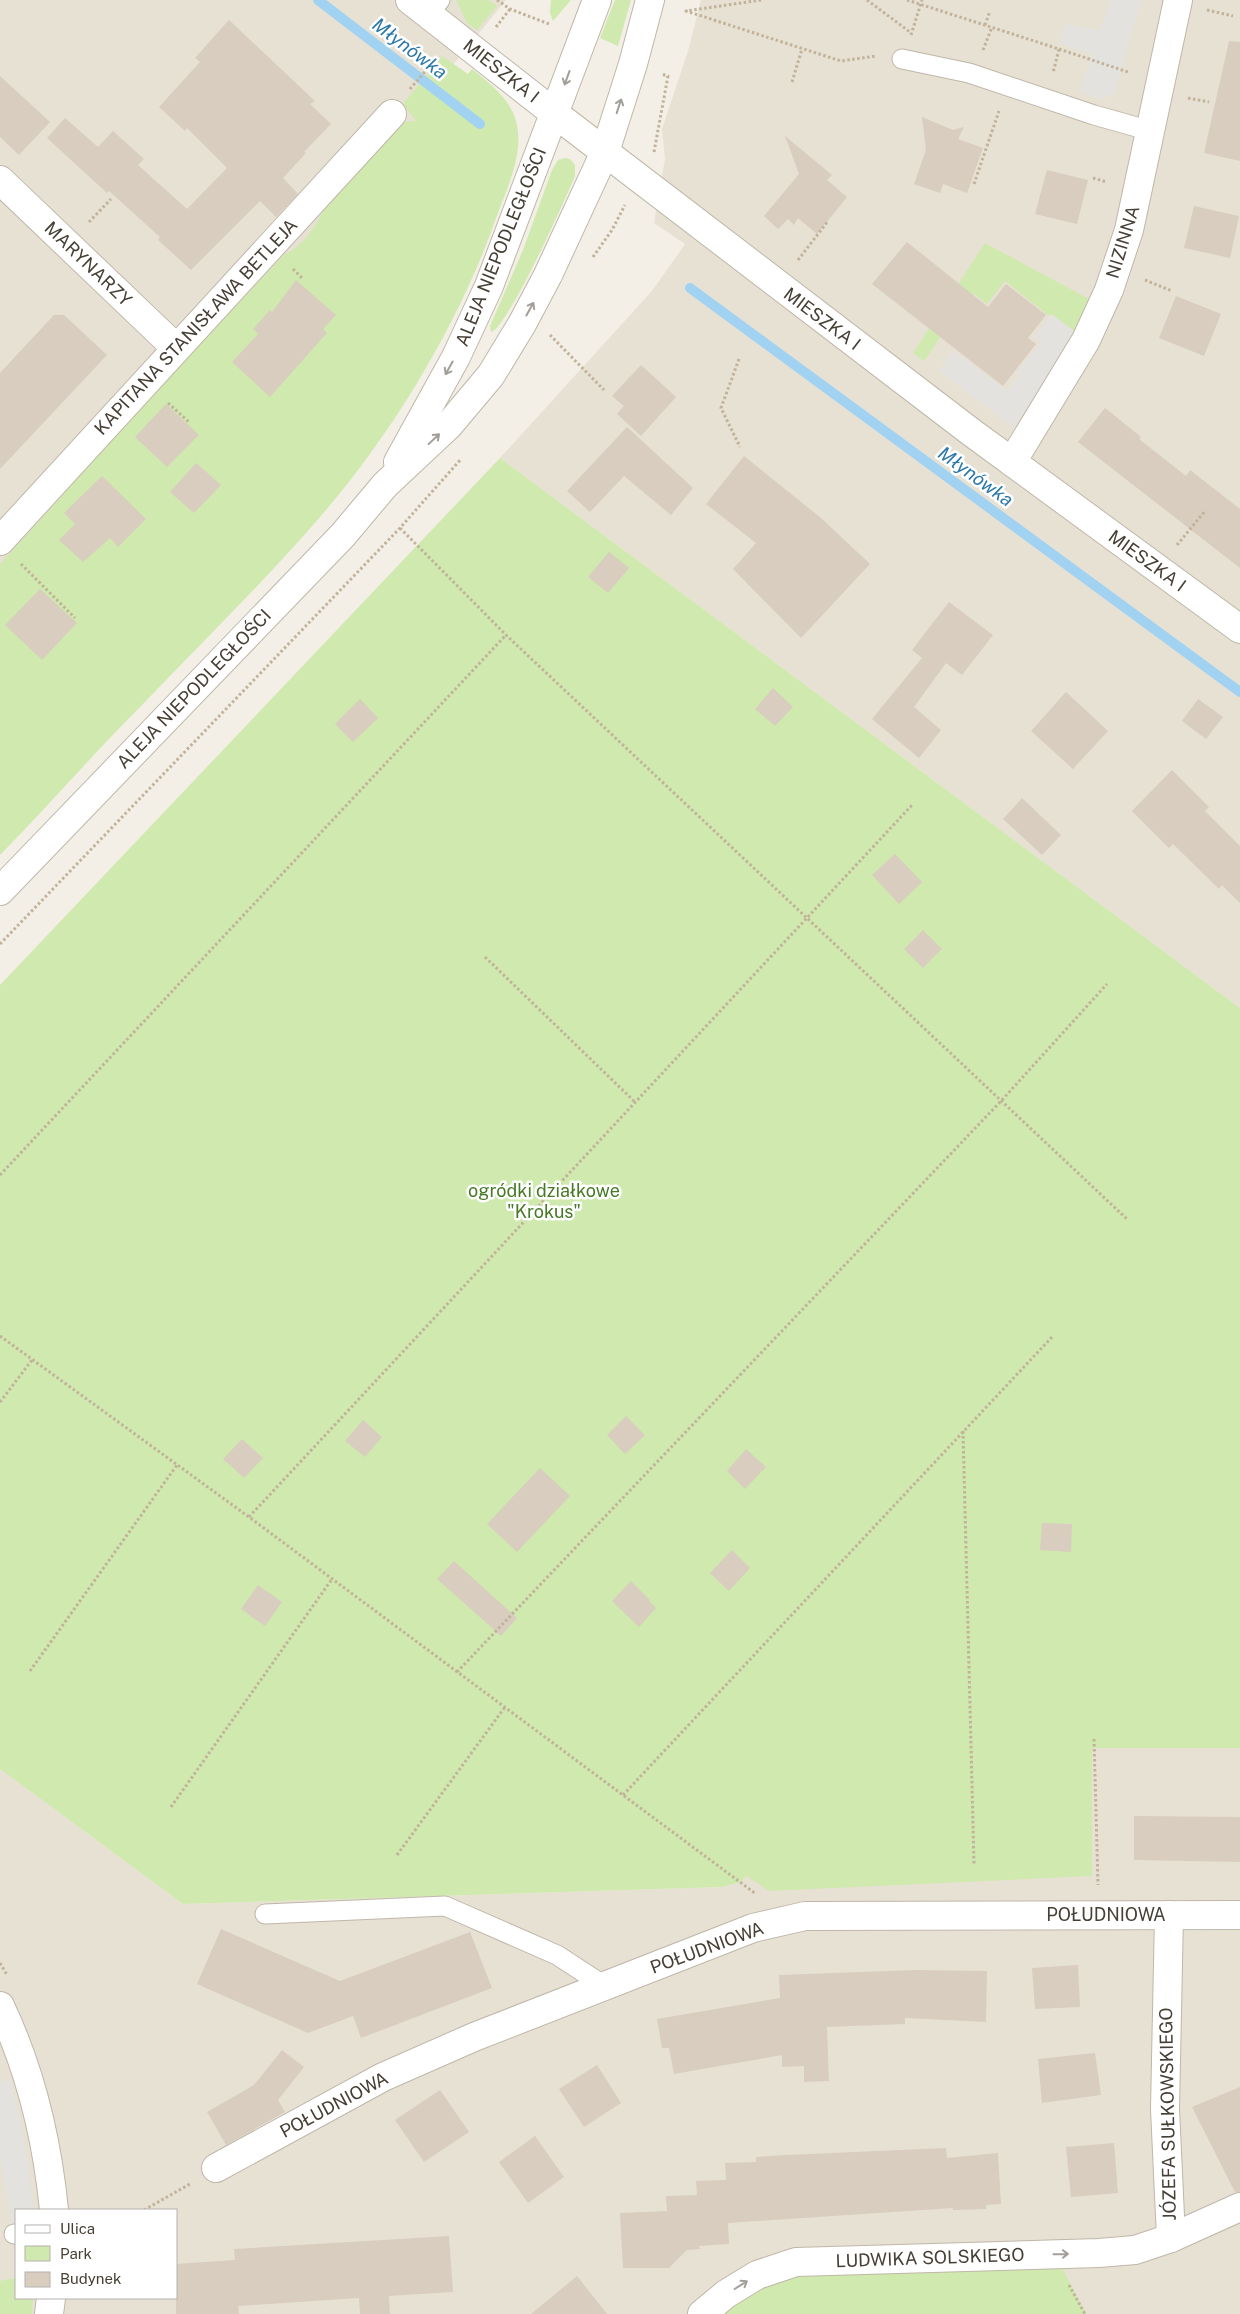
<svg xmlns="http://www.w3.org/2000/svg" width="1240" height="2314" viewBox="0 0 1240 2314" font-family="'Public Sans',sans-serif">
<rect width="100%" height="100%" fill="#f3efe6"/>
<g fill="#e7e1d4" fill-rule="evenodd">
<polygon points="0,0 506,0 412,115 491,175 0,837"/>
<polygon points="701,0 1240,0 1240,1008 500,458 652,291 685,244 654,223 665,159 662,129 688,51"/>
<path d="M1092,1748h148v566h-1240v-545l183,135 539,-17 19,-5 6,-6h345zM16,2210h160v88h-160z"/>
</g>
<g fill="#d0e9ae">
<polygon points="456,0 489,0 497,6 477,30 467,23"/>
<polygon points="551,0 571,0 553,21 550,13"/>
<polygon points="615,0 631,0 618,46 600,38"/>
<path d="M442,56l26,18 4,-5c17,14 38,29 44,52 9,33 -10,69 -21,100 -37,104 -102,212 -175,296 -56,65 -118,125 -177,187 -49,49 -94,101 -143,151v-291l196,-216 88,-93c19,-9 31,-27 40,-46l79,-87 13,-1 -13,-17z"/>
<path d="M565,158l5,1 5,6v11c-9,22 -68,153 -84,156l-1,-6 33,-76 29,-80 6,-10z"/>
<polygon points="985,243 1089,299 1074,331 1051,314 1049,316 1005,281 987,304 974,294 943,333 924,361 913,353"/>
<polygon points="500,458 1240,1008 1240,1748 1092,1748 1092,1876 769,1891 747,1876 741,1882 722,1887 183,1904 0,1769 0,985"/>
<polygon points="1059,2262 1086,2314 717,2314 728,2305 782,2277 827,2273"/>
<polygon points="16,2278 16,2298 33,2298 32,2314 0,2314 0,2281"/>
</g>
<g fill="#e4e2de">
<polygon points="1111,0 1141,0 1114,94 1102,99 1080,92 1092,54 1059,43 1067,24 1100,31"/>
<polygon points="1051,314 1074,331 1031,410 1027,408 1013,427 939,371 954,351 1007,391 1020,375 1017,373 1041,342 1034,336"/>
<polygon points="10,2080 22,2128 34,2210 16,2210 16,2244 0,2157 0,2082"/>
</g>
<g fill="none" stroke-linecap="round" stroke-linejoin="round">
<g stroke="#a1d2f2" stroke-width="10">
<polyline points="318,0 480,124"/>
<polyline points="690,288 1240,692"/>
</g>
</g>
<g fill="#d8cdbe">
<polygon points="229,20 315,101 310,104 331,124 304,152 306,153 283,178 298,194 276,217 260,201 191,270 158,240 160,237 109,191 107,193 47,138 65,118 98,147 113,131 144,159 138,165 187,209 227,168 187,128 185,131 159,107 200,62 195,58"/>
<polygon points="1229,41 1240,42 1240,161 1204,153"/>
<polygon points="0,76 50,122 19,155 0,137"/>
<polygon points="922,117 953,130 964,127 958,139 983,148 967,193 943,184 940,193 914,184 926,150"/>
<polygon points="785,136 832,175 827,180 847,197 817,234 798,218 794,225 788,219 778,229 764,216 799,174"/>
<polygon points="1047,170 1088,180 1077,224 1035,214"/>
<polygon points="1194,206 1239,216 1230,258 1184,248"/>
<polygon points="907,242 988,307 1006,284 1046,315 1028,338 1036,344 1003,386 872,284"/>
<polygon points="296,280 336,315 323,329 327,333 270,397 232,362 258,334 253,329 270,310 272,312"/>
<polygon points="1176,296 1221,314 1204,356 1159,338"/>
<polygon points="54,315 64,315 107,355 0,469 0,373"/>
<polygon points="641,365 676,397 641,436 617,414 624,406 612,396"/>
<polygon points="166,404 199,435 167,467 135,437"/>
<polygon points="1105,408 1141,437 1139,439 1186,476 1190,470 1240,509 1240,568 1078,442"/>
<polygon points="627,427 693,488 671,515 624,476 590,512 567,491"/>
<polygon points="744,456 821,518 870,564 801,638 733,569 756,543 706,504"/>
<polygon points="196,463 221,485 194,513 170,492"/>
<polygon points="102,476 146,519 118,547 110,538 83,562 59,540 75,524 64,513"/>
<polygon points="609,552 629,568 608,593 588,577"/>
<polygon points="40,589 77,623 42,660 5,625"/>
<polygon points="949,602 993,635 962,675 946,663 914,707 941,730 919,758 872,719 922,658 912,650"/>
<polygon points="773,688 793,707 775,726 755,709"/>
<polygon points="1066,692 1108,731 1073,769 1031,731"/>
<polygon points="360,699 378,718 353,742 335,724"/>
<polygon points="1198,699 1223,717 1206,739 1182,721"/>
<polygon points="1172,770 1209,807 1205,811 1240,846 1240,903 1222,885 1219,889 1173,844 1169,848 1132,811"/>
<polygon points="1022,798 1061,835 1042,855 1003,819"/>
<polygon points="895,854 922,882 899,904 872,875"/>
<polygon points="923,930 942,949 923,968 904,949"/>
<polygon points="626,1416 645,1435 625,1454 607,1435"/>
<polygon points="363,1420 382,1437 365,1457 345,1441"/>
<polygon points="242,1439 263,1458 244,1478 223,1459"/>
<polygon points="746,1449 766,1467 745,1489 727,1471"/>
<polygon points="540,1468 570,1496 517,1552 487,1524"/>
<polygon points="1042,1523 1072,1524 1071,1552 1040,1550"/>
<polygon points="732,1550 750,1568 729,1591 710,1573"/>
<polygon points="454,1561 517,1618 501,1636 437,1579"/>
<polygon points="631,1581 650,1600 649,1601 656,1608 639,1627 612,1601"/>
<polygon points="258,1585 282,1602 265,1626 241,1609"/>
<polygon points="1134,1816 1240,1817 1240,1862 1134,1860"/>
<polygon points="221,1929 340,1981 470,1932 492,1988 361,2038 353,2016 308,2033 197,1984"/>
<polygon points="1078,1965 1080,2007 1035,2009 1032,1968"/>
<polygon points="915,1970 987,1971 986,2022 905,2018 905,2024 827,2027 829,2081 804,2082 804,2066 782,2067 782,2055 674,2074 669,2048 662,2048 657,2019 780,1998 779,1975"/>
<polygon points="282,2050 304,2067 278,2100 285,2112 226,2145 207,2112 254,2085"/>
<polygon points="1095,2053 1101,2095 1042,2103 1038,2059"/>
<polygon points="597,2065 621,2103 584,2127 559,2089"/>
<polygon points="1240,2087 1240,2192 1235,2192 1192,2107"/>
<polygon points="440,2090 469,2132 424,2162 395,2120"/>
<polygon points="535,2136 564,2177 528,2203 499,2162"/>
<polygon points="1114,2143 1118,2193 1071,2197 1066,2147"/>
<polygon points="946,2148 947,2158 998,2153 1001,2204 986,2205 986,2209 953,2210 953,2208 728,2223 729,2244 699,2246 700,2249 687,2250 669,2268 623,2268 620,2213 667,2211 666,2196 697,2195 696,2181 726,2180 725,2163 756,2162 756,2157 786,2155"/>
<polygon points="449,2236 453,2292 389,2296 390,2314 360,2314 359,2298 238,2306 239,2314 176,2314 176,2264 235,2260 234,2249"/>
<polygon points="577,2276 607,2314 531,2314"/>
</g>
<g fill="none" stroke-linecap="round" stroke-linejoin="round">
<defs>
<g id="service">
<polyline points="429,14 440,0"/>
<polyline points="902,59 969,73 1094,115 1151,131"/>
<polyline points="265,1914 445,1906 557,1955 606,1987"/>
<polyline points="14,2234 16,2234"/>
</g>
<g id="minor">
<polyline points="410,0 554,113"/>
<polyline points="0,180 176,348"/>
<polyline points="1012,462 1086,340 1109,290 1129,230 1178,0"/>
<polyline points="0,541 392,114"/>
<polyline points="1169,1915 1165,2109 1171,2238"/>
<path d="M0,2006c31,65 47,133 54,204"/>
<polyline points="216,2168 383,2077 474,2037 753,1928 805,1916 1240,1915"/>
<polyline points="49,2314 51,2298"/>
<polyline points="702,2314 726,2294 757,2275 796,2262 1099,2253 1135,2250 1171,2238 1240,2207"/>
</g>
<g id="tertiary">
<polyline points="554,113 971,432 1240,629"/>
<polyline points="398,462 456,357 489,286 597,0"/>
<polyline points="0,891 343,535 385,485 449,425 491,375 522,324 548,275 605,152 633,64 650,0"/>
</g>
</defs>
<use href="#service" stroke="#bfb7a8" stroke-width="21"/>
<use href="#minor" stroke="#bfb7a8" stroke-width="30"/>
<use href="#tertiary" stroke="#bfb7a8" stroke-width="30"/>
<g stroke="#c1b299" stroke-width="3" stroke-dasharray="2.5 2.5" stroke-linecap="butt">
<polyline points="497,0 510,9 549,24"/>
<polyline points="761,0 686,11 841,61 876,56"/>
<polyline points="867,0 910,32"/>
<polyline points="907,0 1059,49 1053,73"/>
<polyline points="1207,10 1233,16"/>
<polyline points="985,25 990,11"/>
<polyline points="496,27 510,9"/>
<polyline points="911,35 922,0"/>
<polyline points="1059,49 1128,72"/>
<polyline points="983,50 992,27"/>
<polyline points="792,82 802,49"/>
<polyline points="410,89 435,60"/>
<polyline points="1188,98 1209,102"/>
<polyline points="654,152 668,76 661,74"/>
<polyline points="1093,178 1107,182"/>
<polyline points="974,184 999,111"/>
<polyline points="89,222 111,199"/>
<polyline points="593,257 612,230 625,205"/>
<polyline points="798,260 828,221"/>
<polyline points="293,269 303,279"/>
<polyline points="1145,280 1172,291"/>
<polyline points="550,335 604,390"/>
<polyline points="739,359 721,408 740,447"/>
<polyline points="168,403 190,423"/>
<polyline points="400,528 506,635 1128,1220"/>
<polyline points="1177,545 1205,511"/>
<polyline points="21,564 75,618"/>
<polyline points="0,944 400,528 461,459"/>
<polyline points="485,957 636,1103"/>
<polyline points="0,1175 506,635"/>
<polyline points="0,1336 249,1517 756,1894"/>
<polyline points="0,1402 32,1360"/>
<polyline points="963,1431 974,1864"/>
<polyline points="249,1517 913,804"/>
<polyline points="30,1671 177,1465"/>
<polyline points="457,1672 1002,1100 1107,984"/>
<polyline points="1094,1739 1098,1885"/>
<polyline points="623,1795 1052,1337"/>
<polyline points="171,1807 332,1579"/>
<polyline points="397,1855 505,1707"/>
<polyline points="0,1963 7,1975"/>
<polyline points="144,2210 190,2184"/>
<polyline points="1069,2285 1085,2314"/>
</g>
<use href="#service" stroke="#fff" stroke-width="19"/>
<use href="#minor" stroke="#fff" stroke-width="28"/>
<use href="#tertiary" stroke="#fff" stroke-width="28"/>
</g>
<defs><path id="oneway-shaft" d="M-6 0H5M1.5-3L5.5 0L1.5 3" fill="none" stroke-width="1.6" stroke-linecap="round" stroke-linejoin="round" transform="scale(1.25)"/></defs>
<g stroke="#a29f9a">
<use href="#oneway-shaft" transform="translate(567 78) rotate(110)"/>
<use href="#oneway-shaft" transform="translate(619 106) rotate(-72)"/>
<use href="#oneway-shaft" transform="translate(530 309) rotate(-61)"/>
<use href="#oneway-shaft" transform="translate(449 368) rotate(119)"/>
<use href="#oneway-shaft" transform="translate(434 439) rotate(-43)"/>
<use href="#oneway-shaft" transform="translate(1061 2254) rotate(-1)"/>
<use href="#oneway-shaft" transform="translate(741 2285) rotate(-32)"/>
</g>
<g text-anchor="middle" stroke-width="5" stroke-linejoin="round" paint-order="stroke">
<g font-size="18" fill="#463f35" stroke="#fff">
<text transform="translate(501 71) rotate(38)" y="6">MIESZKA I</text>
<text transform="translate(1123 242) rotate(-73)" y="6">NIZINNA</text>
<text transform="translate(501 247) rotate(-68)" y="6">ALEJA NIEPODLEGŁOŚCI</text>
<text transform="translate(88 264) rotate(44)" y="6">MARYNARZY</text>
<text transform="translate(822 319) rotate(37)" y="6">MIESZKA I</text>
<text transform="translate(196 327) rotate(-47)" y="6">KAPITANA STANISŁAWA BETLEJA</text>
<text transform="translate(1147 561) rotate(36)" y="6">MIESZKA I</text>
<text transform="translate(194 689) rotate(-46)" y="6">ALEJA NIEPODLEGŁOŚCI</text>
<text x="1106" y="1921">POŁUDNIOWA</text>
<text transform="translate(707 1948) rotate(-20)" y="6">POŁUDNIOWA</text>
<text transform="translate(334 2105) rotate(-28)" y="6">POŁUDNIOWA</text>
<text transform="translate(1168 2114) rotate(-91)" y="6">JÓZEFA SUŁKOWSKIEGO</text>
<text transform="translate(930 2258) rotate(-2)" y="6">LUDWIKA SOLSKIEGO</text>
</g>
<g font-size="18" fill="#487927" stroke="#fff">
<text x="544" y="1197">ogródki działkowe<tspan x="544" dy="21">"Krokus"</tspan></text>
</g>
<g font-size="19" font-style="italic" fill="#2b79ac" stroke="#fff">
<text transform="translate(410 48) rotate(37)" y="7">Młynówka</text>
<text transform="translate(976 476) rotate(36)" y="7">Młynówka</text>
</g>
</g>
<rect x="15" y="2209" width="162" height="90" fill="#ffffff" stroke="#b5b2ae"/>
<rect x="25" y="2225" width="25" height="8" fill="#ffffff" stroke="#b5b2ae"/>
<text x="60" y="2234" font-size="15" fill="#463f35">Ulica</text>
<rect x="25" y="2246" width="25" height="15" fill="#d0e9ae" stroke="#b5b2ae"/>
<text x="60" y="2259" font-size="15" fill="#463f35">Park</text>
<rect x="25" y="2272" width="25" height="15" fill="#d8cdbe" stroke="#b5b2ae"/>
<text x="60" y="2284" font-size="15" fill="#463f35">Budynek</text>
</svg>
